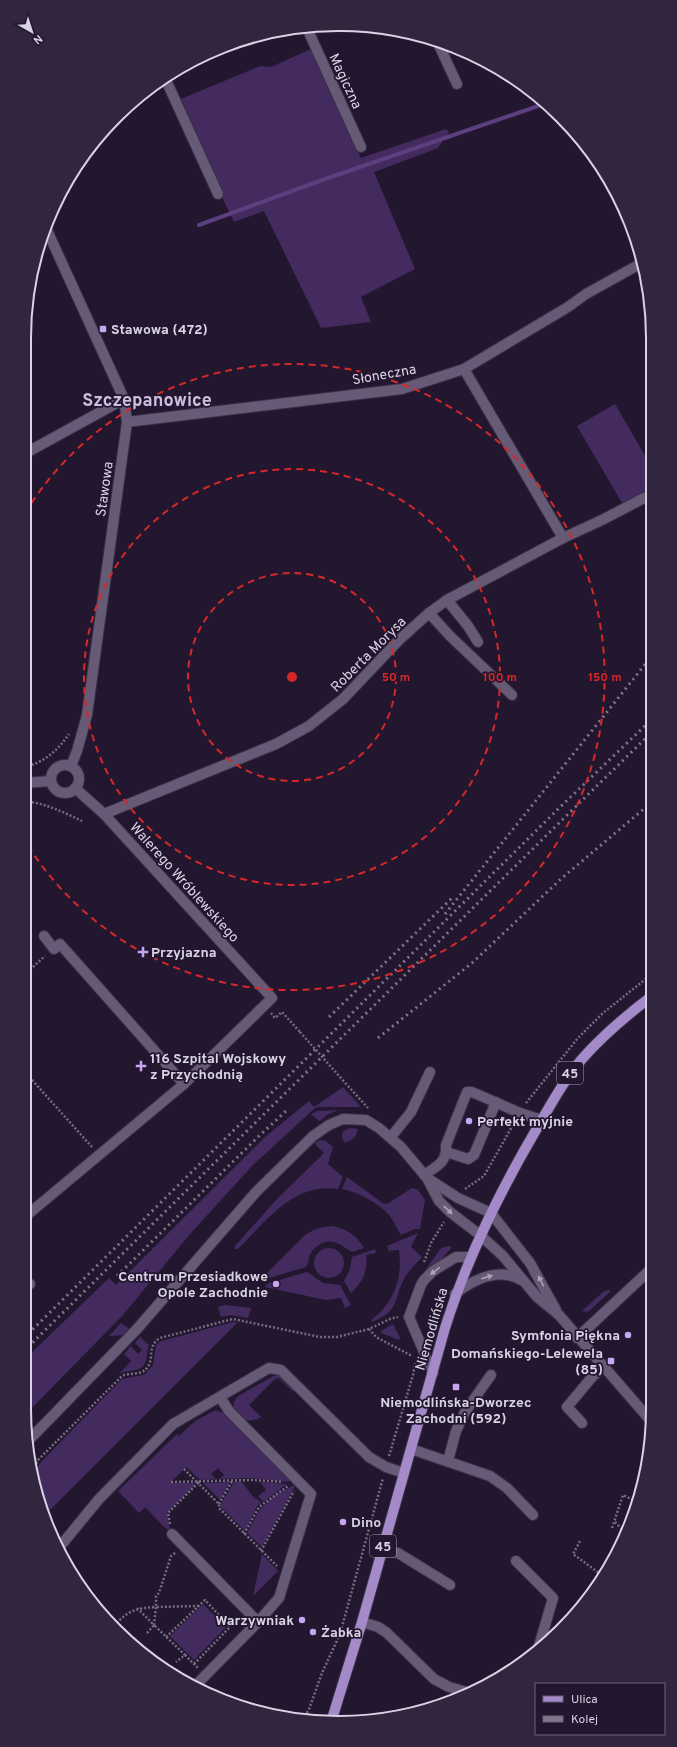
<svg xmlns="http://www.w3.org/2000/svg" width="677" height="1747" viewBox="0 0 677 1747" font-family="Overpass,sans-serif">
<rect width="100%" height="100%" fill="#231730"/>
<g fill="#432a5f">
<polygon points="311,49 361,158 446,129 449,132 438,148 374,172 415,269 361,297 371,322 321,328 264,211 234,222 176,101 260,66 271,67"/>
<polygon points="615,404 651,466 651,489 644,498 625,508 577,426"/>
<polygon points="343,1087 361,1107 318,1107 315,1108 252,1166 191,1233 123,1315 25,1415 24,1360 109,1278 116,1285 265,1137 309,1101 314,1107"/>
<polygon points="338,1110 327,1115 319,1121 311,1114 318,1111"/>
<path d="M350,1128l8,1c-2,9 -5,10 -13,14 -5,-7 -4,-13 5,-15z"/>
<path d="M320,1140l6,1 7,6 -5,17 15,13 -5,12c-44,-7 -72,32 -100,60h-3v-3l42,-47 47,-46 -10,-10z"/>
<path d="M347,1177l37,27h3l25,-16 6,2 7,10 -5,29h-5l-14,6c-4,-6 -7,-14 -12,-20 -11,-12 -30,-23 -47,-26z"/>
<path d="M332,1226c15,3 24,9 32,22l-12,4c-5,-2 -8,-6 -13,-8 -10,-6 -22,-1 -28,9 -3,4 -2,10 -5,14l-47,14 45,-45c9,-7 17,-9 28,-10z"/>
<path d="M418,1233l-7,14 11,10c-6,7 -14,14 -18,22 -12,24 -4,31 -32,43l-1,-2c23,-16 32,-43 28,-70l-10,1 -2,-5z"/>
<polygon points="449,1246 452,1247 441,1260 426,1269 441,1248"/>
<circle cx="329" cy="1263" r="15"/>
<path d="M375,1249l1,4 -10,2c2,16 -3,27 -15,38l-7,-12 6,-12 2,-12z"/>
<polygon points="307,1272 323,1283 340,1285 351,1305 345,1308 341,1298 326,1300 265,1287 269,1283"/>
<polygon points="608,1290 611,1291 588,1312 582,1311 604,1291"/>
<polygon points="225,1305 251,1308 248,1318 230,1315 221,1317 218,1307"/>
<path d="M233,1322l4,1 -193,193c-3,-16 -14,-38 -4,-53l82,-84 21,-4 3,-2 7,-8 3,-20 5,-4z"/>
<polygon points="121,1323 130,1329 124,1335 109,1336"/>
<polygon points="393,1324 400,1338 399,1340 381,1333 381,1331"/>
<path d="M140,1337l9,8c-2,5 -2,11 -3,16 -3,12 -18,8 -27,13l12,-13 -7,-7 7,-8 7,8 4,-4 -7,-7z"/>
<path d="M277,1374l4,2 13,13 -2,2 -13,-13 -4,1 -26,26 12,12c-15,11 -37,-7 -23,-21z"/>
<polygon points="216,1410 229,1415 291,1479 288,1482 250,1478 219,1479 224,1475 218,1468 211,1474 216,1479 200,1480 186,1467 170,1483 194,1483 195,1485 167,1513 170,1530 165,1528 145,1507 139,1513 118,1491 177,1434 179,1436 195,1421"/>
<polygon points="241,1481 255,1499 256,1498 261,1503 257,1506 245,1531 220,1506 234,1482"/>
<polygon points="230,1482 220,1500 203,1483"/>
<polygon points="260,1482 287,1484 263,1502 258,1496 266,1490"/>
<polygon points="294,1485 295,1486 262,1547 247,1533 260,1509 275,1495"/>
<polygon points="262,1554 278,1571 253,1596"/>
<polygon points="203,1604 226,1627 194,1660 170,1636"/>
</g>
<g fill="none" stroke-linecap="round" stroke-linejoin="round">
<polyline stroke="#5c3f7e" stroke-width="4" points="199,225 325,179 544,104"/>
<defs>
<g id="minor">
<polyline points="306,26 361,147"/>
<polyline points="438,43 457,84"/>
<polyline points="165,78 218,194"/>
<polyline points="46,228 124,399 127,422 87,715 77,751 71,766"/>
<polyline points="464,369 563,538"/>
<polyline points="127,422 402,389 464,369 568,307 586,294 640,264"/>
<polyline points="24,454 124,399"/>
<polyline points="447,600 468,626 478,642"/>
<polyline points="429,613 450,636 512,695"/>
<circle cx="65" cy="779" r="14"/>
<polyline points="24,783 51,781"/>
<polyline points="104,814 276,744 309,726 343,699 399,640 429,613 447,600 563,538 602,520 644,498"/>
<polyline points="44,936 54,949 60,944 184,1084"/>
<polyline points="391,1137 411,1112 430,1072"/>
<polyline points="446,1152 468,1159 474,1155 496,1102"/>
<path d="M424,1175c13,-9 23,-12 22,-30l21,-53h5l48,21 22,7"/>
<polyline points="427,1178 458,1198 491,1213 530,1263 556,1310"/>
<polyline points="24,1214 26,1216 184,1084 272,998 104,814 75,788"/>
<polyline points="24,1289 30,1284"/>
<path d="M455,1294c19,-15 43,-27 66,-14"/>
<polyline points="577,1338 653,1267"/>
<polyline points="433,1373 409,1317 421,1285 424,1280 433,1271 456,1257 470,1257"/>
<polyline points="582,1423 567,1407 593,1376 603,1367"/>
<polyline points="29,1440 137,1329 256,1192 313,1136 329,1125 343,1119 366,1120 379,1128 401,1147 427,1178 439,1201 450,1212 480,1235 503,1256 537,1297 559,1315 651,1421"/>
<polyline points="411,1449 490,1476 507,1488 533,1515"/>
<polyline points="448,1461 456,1431 465,1412 491,1375"/>
<polyline points="172,1534 258,1622"/>
<polyline points="58,1549 99,1499 173,1424 269,1368 281,1370 369,1457 386,1467 404,1473"/>
<polyline points="382,1550 398,1553 450,1585"/>
<polyline points="516,1561 553,1598 539,1646"/>
<polyline points="362,1622 378,1627 387,1633 434,1679 449,1687 470,1693"/>
<polyline points="194,1687 258,1622 279,1598 311,1494 229,1411 220,1397"/>
</g>
<path id="major" d="M332,1719l30,-97 83,-294c22,-70 54,-135 91,-198 14,-24 28,-50 46,-71 21,-24 45,-44 70,-63"/>
</defs>
<use href="#minor" stroke="#393145" stroke-width="12"/>
<use href="#major" stroke="#393145" stroke-width="12"/>
<g stroke="#766c82" stroke-width="2.5" stroke-dasharray="2 2" stroke-linecap="butt">
<path d="M24,767c20,-4 34,-17 45,-33"/>
<path d="M24,801c21,2 39,11 58,20"/>
<polyline points="24,975 45,956"/>
<polyline points="271,1013 275,1018 282,1012 300,1032"/>
<polyline points="24,1071 92,1147"/>
<polyline points="348,1086 368,1108"/>
<polyline points="526,1103 578,1038 603,1013 652,974"/>
<polyline points="465,1189 484,1176 514,1123"/>
<polyline points="424,1262 431,1243 444,1222"/>
<polyline points="369,1329 376,1337 412,1356"/>
<polyline points="389,1456 413,1375 415,1363"/>
<path d="M34,1467l4,-7 83,-83c8,-6 19,0 26,-9 8,-10 -1,-21 13,-30l73,-19 87,18h17l32,-8 21,-10 8,-2"/>
<polyline points="184,1469 197,1482 199,1482 198,1483 219,1504 219,1508 277,1566"/>
<polyline points="171,1482 251,1480 283,1482"/>
<polyline points="219,1504 232,1481"/>
<polyline points="615,1522 626,1533"/>
<polyline points="170,1524 168,1513 199,1482"/>
<polyline points="612,1528 623,1495 635,1501"/>
<polyline points="244,1534 259,1507 288,1486"/>
<polyline points="580,1541 573,1554 603,1576"/>
<polyline points="261,1551 294,1491"/>
<polyline points="175,1553 171,1556 159,1593 156,1596 156,1607 198,1606"/>
<path d="M114,1626c13,-15 22,-18 42,-19l-2,18 -17,-17"/>
<polyline points="147,1633 154,1625 185,1655 176,1662"/>
<polyline points="166,1637 205,1600 230,1627 194,1664"/>
<polyline points="185,1655 198,1668"/>
<polyline points="303,1720 309,1709 322,1673 340,1634 383,1478"/>
</g>
<use href="#minor" stroke="#665a77" stroke-width="10"/>
<use href="#major" stroke="#a48ac8" stroke-width="10"/>
<g stroke="#7f768b" stroke-width="3" stroke-dasharray="2 4" stroke-linecap="butt">
<polyline points="445,914 651,657"/>
<polyline points="329,1017 454,896"/>
<polyline points="378,1038 472,963 562,878 652,802"/>
<polyline points="117,1276 259,1136 286,1111"/>
<polyline points="24,1338 555,812 651,720"/>
<polyline points="24,1351 561,821 651,733"/>
</g>
<polyline stroke="#766c82" stroke-width="2.5" stroke-dasharray="2 2" stroke-linecap="butt" points="300,1032 348,1086"/>
</g>
<defs><path id="oneway-solid" d="M-6-.8H1V-3.2L6.5 0L1 3.2V.8H-6Z"/></defs>
<g fill="#aca3b9">
<use href="#oneway-solid" transform="translate(448 1210) rotate(43)"/>
<use href="#oneway-solid" transform="translate(435 1271) rotate(143)"/>
<use href="#oneway-solid" transform="translate(487 1277) rotate(-16)"/>
<use href="#oneway-solid" transform="translate(541 1281) rotate(-117)"/>
</g>
<g fill="none" stroke="#d62828" stroke-width="2" stroke-dasharray="7 5">
<circle cx="292" cy="677" r="104"/>
<circle cx="292" cy="677" r="208"/>
<path d="M25 513A313 313 0 1 1 25 841"/>
</g>
<g fill="#c6a6f0" stroke="#231730" stroke-width="1.5">
<rect x="99" y="325" width="8" height="8" rx="2"/>
<path d="M141 946h4v4h4v4h-4v4h-4v-4h-4v-4h4z"/>
<path d="M139 1060h4v4h4v4h-4v4h-4v-4h-4v-4h4z"/>
<circle cx="469" cy="1121" r="4"/>
<circle cx="276" cy="1284" r="4"/>
<circle cx="628" cy="1335" r="4"/>
<rect x="607" y="1357" width="8" height="8" rx="2"/>
<rect x="452" y="1383" width="8" height="8" rx="2"/>
<circle cx="343" cy="1522" r="4"/>
<circle cx="302" cy="1620" r="4"/>
<circle cx="313" cy="1632" r="4"/>
</g>
<g text-anchor="middle" stroke-width="3.5" stroke-linejoin="round" paint-order="stroke">
<g fill="#231730" stroke="#a39baf" stroke-width="1">
<rect x="557" y="1062" width="26" height="22" rx="3"/>
<rect x="370" y="1535" width="26" height="22" rx="3"/>
</g>
<g font-size="13" font-weight="bold" fill="#dad3e5">
<text x="570" y="1078">45</text>
<text x="383" y="1551">45</text>
</g>
<g font-size="14" fill="#dad3e5" stroke="#231730">
<text transform="translate(346 81) rotate(65)" y="5">Magiczna</text>
<text transform="translate(384 374) rotate(-10)" y="5">Słoneczna</text>
<text transform="translate(104 489) rotate(-82)" y="5">Stawowa</text>
<text transform="translate(368 654) rotate(-45)" y="5">Roberta Morysa</text>
<text transform="translate(185 882) rotate(48)" y="5">Walerego Wróblewskiego</text>
<text transform="translate(431 1329) rotate(-74)" y="5">Niemodlińska</text>
</g>
<g font-size="14" font-weight="bold" fill="#dad3e5" stroke="#231730" text-anchor="start">
<text x="111" y="334">Stawowa (472)</text>
<text x="151" y="957">Przyjazna</text>
<text x="150" y="1063">116 Szpital Wojskowy<tspan x="150" dy="16">z Przychodnią</tspan></text>
<text x="477" y="1126">Perfekt myjnie</text>
<text x="268" y="1281" text-anchor="end">Centrum Przesiadkowe<tspan x="268" dy="16">Opole Zachodnie</tspan></text>
<text x="620" y="1340" text-anchor="end">Symfonia Piękna</text>
<text x="603" y="1358" text-anchor="end">Domańskiego-Lelewela<tspan x="603" dy="16">(85)</tspan></text>
<text x="456" y="1407" text-anchor="middle">Niemodlińska-Dworzec<tspan x="456" dy="16">Zachodni (592)</tspan></text>
<text x="351" y="1527">Dino</text>
<text x="294" y="1625" text-anchor="end">Warzywniak</text>
<text x="321" y="1637">Żabka</text>
</g>
<g font-size="18" font-weight="bold" fill="#cbbedf" stroke="#231730">
<text x="147" y="406">Szczepanowice</text>
</g>
</g>
<path d="M0 0H677V1747H0ZM338 31H339A307 307 0 0 1 646 338V1409A307 307 0 0 1 339 1716H338A307 307 0 0 1 31 1409V338A307 307 0 0 1 338 31Z" fill="#32263e" fill-rule="evenodd"/>
<path fill="none" stroke="#dad3e5" stroke-width="2" d="M338 31H339A307 307 0 0 1 646 338V1409A307 307 0 0 1 339 1716H338A307 307 0 0 1 31 1409V338A307 307 0 0 1 338 31Z"/>
<circle cx="292" cy="677" r="6" fill="#d62828" stroke="#231730" stroke-width="2"/>
<g font-size="12" text-anchor="middle" font-weight="bold" fill="#d62828" stroke="#231730" stroke-width="3.5" stroke-linejoin="round" paint-order="stroke">
<text x="396" y="681">50 m</text>
<text x="500" y="681">100 m</text>
<text x="605" y="681">150 m</text>
</g>
<rect x="535" y="1683" width="130" height="52" fill="#231730" stroke="#6c6278"/>
<rect x="543" y="1696" width="20" height="6" fill="#a48ac8" stroke="#6c6278"/>
<text x="571" y="1703" font-size="12" fill="#dad3e5">Ulica</text>
<rect x="543" y="1716" width="20" height="6" fill="#7f768b" stroke="#6c6278"/>
<text x="571" y="1723" font-size="12" fill="#dad3e5">Kolej</text>
<g transform="translate(32 32) rotate(141)" stroke="#231730" stroke-width="3" paint-order="stroke">
<path d="M0-3L7 15L0 10L-7 15Z" fill="#dad3e5"/>
<text y="-6" font-size="11" font-weight="bold" text-anchor="middle" fill="#dad3e5">N</text>
</g>
</svg>
